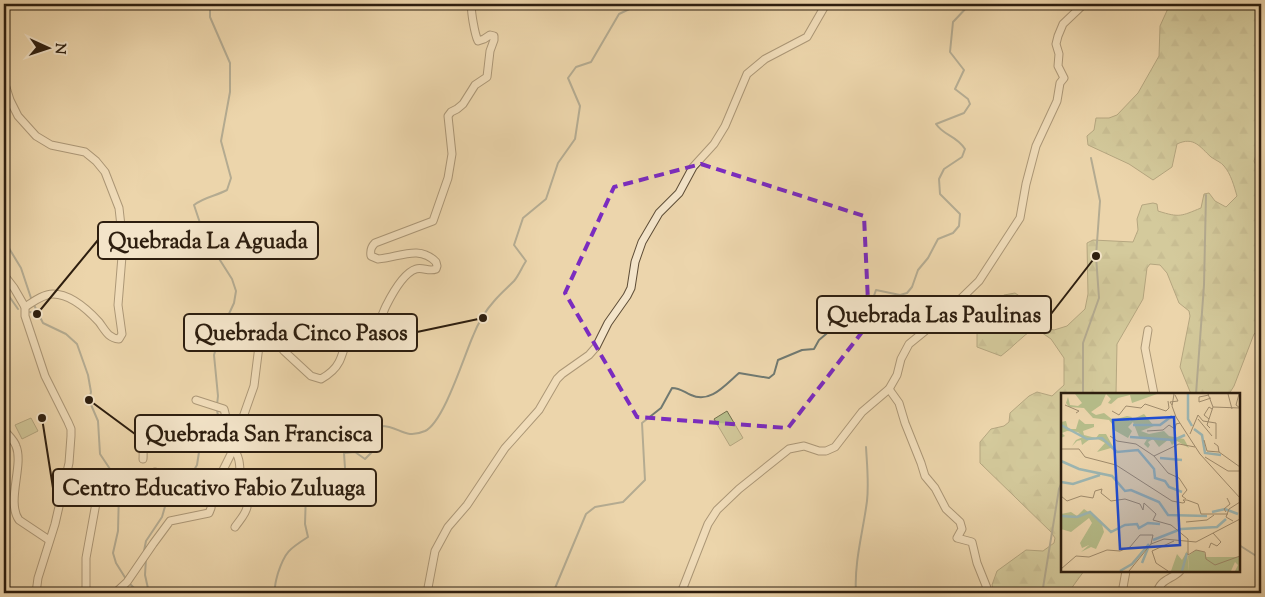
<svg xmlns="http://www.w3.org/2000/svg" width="1265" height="597" viewBox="0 0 1265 597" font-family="'Sorts Mill Goudy',serif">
<defs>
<pattern id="forest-firs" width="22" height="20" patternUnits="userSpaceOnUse" patternTransform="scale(1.25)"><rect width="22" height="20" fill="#b6bd8a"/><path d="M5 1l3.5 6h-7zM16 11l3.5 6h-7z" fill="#9da276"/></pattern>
</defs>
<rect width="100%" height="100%" fill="#ecd5ac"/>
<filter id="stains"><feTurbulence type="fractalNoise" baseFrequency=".004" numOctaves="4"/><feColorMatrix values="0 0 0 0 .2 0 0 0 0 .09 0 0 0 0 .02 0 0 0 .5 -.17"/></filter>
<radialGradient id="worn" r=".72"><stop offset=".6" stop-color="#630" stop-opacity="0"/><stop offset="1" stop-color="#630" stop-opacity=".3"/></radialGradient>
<path fill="url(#forest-firs)" stroke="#726e4c" d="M1170,4h91v151h-5l-2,6 7,15v156l-2,-1 -5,3 -20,52 -5,8h-38l-11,-27 10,-51 -1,-5 -10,-8 -12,-30 -7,-8 -10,-1 -3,4 -4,31 -26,45 -1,50h-54v177h22l-16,22h-73l-3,-8 5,-14 29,-21 17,1 11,-8 1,-5 -4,-6 -71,-69v-21l11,-13 13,-3 5,-4 1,-9 19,-17 8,-4 15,4 12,-11v-27l-13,-19 -16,-11c-13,8 -22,19 -34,28l-24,-9v-20l12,-21 15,-11 11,-2c12,7 17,18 21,31l18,6 13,-4 18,-17 3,-15 -1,-51 6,-3 40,2 5,-12 -1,-11 5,-14 11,-2 4,1 1,7c22,7 23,5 43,-3l3,-14 5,-1 6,8 11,6 11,-11c-3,-10 -6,-22 -13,-30 -3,-4 -9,-6 -13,-9 -11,-10 -17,-21 -34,-13l-5,23 -19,13 -24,-16 -41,-19 -1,-9 7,-6 2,-12h13l8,-3 21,-22 21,-37 1,-30z"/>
<g fill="#b6bd8a" stroke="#726e4c">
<polygon points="727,411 743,438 730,446 714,419"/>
<polygon points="31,418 38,431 22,439 15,425"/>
</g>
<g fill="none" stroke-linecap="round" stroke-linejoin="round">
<g stroke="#707971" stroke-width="2">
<path d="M210,4v13l20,46v29l-9,49 10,37 -4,12c-11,6 -23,7 -33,15l10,30 28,44 4,12 -2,12 -13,28 -7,24 4,41 -1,9"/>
<polyline points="4,240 21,268 32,301"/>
<polyline points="4,289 18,309"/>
<polyline points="34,305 43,323 66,334 77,344 88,375 91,392 89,400 98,421 100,454 112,472 112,482 117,485 119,490 118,531 113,553 116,563 126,579"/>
<polyline points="30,312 37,314"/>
<polyline points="1083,394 1083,343 1099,298 1096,256 1100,201 1091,158"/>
<polyline points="1196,394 1204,285 1206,195"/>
<polyline points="217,410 221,432"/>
<polyline points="1239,545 1261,559"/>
<polyline points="144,551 146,541 162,517 168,496 188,480 197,465 199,452 204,447 220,437"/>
<polyline points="146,558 145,575 149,593"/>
<polyline points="129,583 139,593"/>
<path d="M275,593c-1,-7 1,-13 3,-20 7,-21 11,-24 30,-36l-3,-13 1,-32 10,-6 23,3 6,-21 -1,-15 11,-1 10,7 8,-8 1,-14 7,-11c19,0 23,14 44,5 19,-9 39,-75 48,-95 5,-13 13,-26 22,-36 6,-7 13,-13 19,-19 5,-6 8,-14 12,-20l-12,-16 9,-27 23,-19 12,-36 17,-24 5,-33 -12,-28 8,-11 15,-5 28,-48 21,-10"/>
<path d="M553,593l33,-79 9,-7 28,-5 22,-22 -3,-57 19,-15 11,-20c8,0 12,4 19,7 19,9 34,-10 48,-22l30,5 5,-4 4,-14 24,-10 12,-1 5,-9 26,-22 23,-5 8,-23 24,5 7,-2 5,-6 6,-17 10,-12 10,-19 15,-6 6,-7 1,-12 -20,-20 -1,-15 5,-10 18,-12 3,-8c-9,-14 -21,-13 -29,-25l28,-11 6,-9 -2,-5 -13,-10 9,-19 -14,-18 3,-30 17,-18"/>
<path d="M856,593c-2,-31 7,-61 11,-92 2,-18 0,-36 -1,-54"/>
<polyline points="1045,593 1043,588 1059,489 1062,482"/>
</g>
<defs>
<g id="minor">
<path d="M4,81l6,19 8,16 18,20 15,9 34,7 11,9 9,11 14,36 4,36 -5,61 4,29 -3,5c-11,-1 -14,-9 -20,-17 -11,-12 -28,-28 -46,-28 -10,0 -20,8 -28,13"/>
<polyline points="4,275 14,288 25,307 25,316 45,376 68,422 71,429 71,436 69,463 55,524 38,578 36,593"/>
<polyline points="1148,330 1145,348 1154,394"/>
<polyline points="889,389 899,403 905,423 921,463 925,476 935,488 946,509 960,522 962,529 957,538 972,542 977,563 989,593"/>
<path d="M196,400l28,9 6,24 1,15c12,7 8,28 10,41 1,7 7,11 6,18 -1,7 -8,14 -12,20"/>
<polyline points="158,427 154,440 177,445 179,430"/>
<path d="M4,430c4,5 10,10 12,16 8,19 -10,56 3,74l30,20"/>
<path d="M143,459c1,-12 -3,-24 3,-34l33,5 23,6 28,-3"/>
<path d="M124,499c22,-4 31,2 31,-27"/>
<polyline points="86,593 86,558 96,503 98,483"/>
<path d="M115,593l12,-11 26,-38 17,-23 39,-8 2,-5 2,-18 24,-48 5,-22 12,-34 5,-40 3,-9 4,-3 5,1 13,16 27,25 10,3c7,-4 14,-9 18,-17 6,-11 7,-32 22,-37 5,-2 11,0 16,-2 5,-5 6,-11 9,-17 6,-12 17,-33 30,-37 7,-2 13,3 20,0l1,-3 -1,-4c-17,-18 -38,-4 -58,-3l-7,-3c-1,-6 0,-9 4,-13l58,-22 15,-43 4,-24 -4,-38 3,-4 6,-3 6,-5 12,-19 12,-8 3,-26 4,-11v-4l-4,-1 -6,4 -6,2c-3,-6 -8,-32 -6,-37"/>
<polyline points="427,593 435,551 448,527 467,505 505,448 539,410 557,379 562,374 589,355 596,347 608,323 627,296 631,288 635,262 642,242 659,213 679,193 693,167 714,144 725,126 747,74 765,59 807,37 826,4"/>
<polyline points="681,593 708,524 717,510 739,489 789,449 804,446 819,451 826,451 835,447 862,412 889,389 897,375 901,359 909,344 941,318 979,281 1020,218 1026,184 1036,146 1057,101 1060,83 1064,78 1058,66 1059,54 1056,44 1058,36 1063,24 1084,4"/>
<polyline points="1122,593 1126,571"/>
<path d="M1157,593c3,-14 14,-13 23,-22"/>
</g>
</defs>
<use href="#minor" stroke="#5d4c36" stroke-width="9"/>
<use href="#minor" stroke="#f3e4c9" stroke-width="7"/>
</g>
<path d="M0 0H1265V597H0ZM701,164l163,52 5,107 -81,105 -151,-11 -72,-124 49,-106z" fill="#ecd5ac" fill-opacity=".55" fill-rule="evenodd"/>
<path fill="none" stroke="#7b2cbf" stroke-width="4" stroke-dasharray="10 6" stroke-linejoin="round" d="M701,164l163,52 5,107 -81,105 -151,-11 -72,-124 49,-106z"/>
<g transform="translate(1061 393)">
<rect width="179" height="179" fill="#ecd5ac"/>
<path d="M135,157l8,2 2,5h34v14h-5l3,-6 -3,-3 -4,9h-42l-1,-15z" fill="#b6bd8a"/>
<path d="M14,1h82l-25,9 -2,-8 -12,3 -7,6 -3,-1 3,-4 -5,-5 -5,11 -10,7 5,3 8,-2 9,7 14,-4 5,1 -3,4 15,-7 10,12 -13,5 8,3 15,-3 5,5 15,3 5,9 -12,-7 -5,4 -3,-6 -10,8 -6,-8 -5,3 2,3 -2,3 -4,-4 3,-5 -8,-2 -6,-15 -5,5 4,4 -4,7 -16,-9 1,-4 -4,-5 -16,-2 -9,-10 -15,-1 -3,-4 2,-6 2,8 8,1 4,-3zM18,26l6,5h9v3l-11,4 1,4 12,3 3,-4h7l10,18 -5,-4 -14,4 8,-9 -7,-4h-8l-8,6 -1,-5 -4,1 -5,5 4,-6 7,-3 -5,-5 -11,-1 -5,2 3,3 -4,2v-16l5,-1 2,8h8zM23,116l17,12 3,11 -8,17 -5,-2 -10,5 8,-7 -7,3 -2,-5 12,-20 -3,-5 -18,14 -10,-3v-15l10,-2 6,4zM126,158l2,20h-18l6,-17 5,6z" fill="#b6bd8a"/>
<path fill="none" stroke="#9cb6b3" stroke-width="2.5" d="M127,1v25l4,7M0,32l26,14 15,-1 15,14 21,-2 16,19 1,9 10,3 4,6 13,5M72,32h27l12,-9M133,36l8,6 3,18 16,2M69,44l44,3 11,-5M99,65l22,2M0,68l18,8 33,7 13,15 6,-1 28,12 9,13 39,1M0,89l12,2 27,-9M151,119l13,-3 13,5M0,123l16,1 13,-5 21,20 14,-7 12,-1 2,4 9,-5 12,1M92,147l28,-11 36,-2 9,-8M81,170l6,-15M59,178l12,-7 17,-20M121,178l5,-18"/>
<path fill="none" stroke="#a08c6d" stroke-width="1" d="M113,1l-2,12 4,11 24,37 40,44M147,1l5,13 27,1M167,1l4,15M178,1l-3,11 4,3M148,2l-10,2v5l12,-4M4,12l14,6 -3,2M111,12l-2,-3 8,-1 -3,-6M51,18l7,4 7,-9 15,2 4,-4 21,7 3,-3 -1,-7M137,26l14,17M148,26l-5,-4 5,-8 3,2M149,35l-3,-3 6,-18M86,38l16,-1 6,-5 6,4 1,-5 4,-1M129,41l8,-19 5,6 13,2v16M49,43l7,5 19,3 18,12 14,17 11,5 8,12 -5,6 4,3M143,47l3,11 12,1M153,50l4,3 1,6 21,15M0,56h18l6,8 31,8 56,36 11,2 2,-1 -2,-2h4l11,4 3,10h27M93,63l25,-12 16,3M144,64l23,14h12M0,103l6,5 14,-5 12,2 2,-7 7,-2 -1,4 10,8 14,-2 15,5 3,6 1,-7 12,11 -3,6 18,5 17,14v16l8,-5 9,2 1,7 9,6 25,-9M165,119l-2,-3 6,-5 -3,-6M172,128l-7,-4 3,-8 11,-7M125,129l21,-2 7,-5M148,155l2,-5 6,3 4,-4 -8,-9M0,176l15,-13 13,1 18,-7 13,1 10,-4 10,-12h13l-2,9M68,178l22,-27 13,-5 32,3 44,-23M107,178l-12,-8 -4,-12 22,-10"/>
<path fill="#1d4ed8" fill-opacity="0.15" stroke="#1d4ed8" stroke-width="2.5" d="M113,24l6,128 -60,4 -7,-129z"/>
<rect width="179" height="179" fill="none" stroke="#2d1e0f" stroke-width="2.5"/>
</g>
<path fill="none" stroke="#2d1e0f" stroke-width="2" d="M37 314L98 240M1096 256L1051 314M483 318L417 332M89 400L135 434M42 418L53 488"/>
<g fill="#2d1e0f" stroke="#f3e4c9" stroke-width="2">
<circle cx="37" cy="314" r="5"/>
<circle cx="1096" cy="256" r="5"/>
<circle cx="483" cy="318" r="5"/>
<circle cx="89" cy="400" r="5"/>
<circle cx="42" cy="418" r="5"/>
</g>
<g fill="#f3e4c9" stroke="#2d1e0f" stroke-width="2">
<rect x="98" y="222" width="220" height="37" rx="5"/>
<rect x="817" y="296" width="234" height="37" rx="5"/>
<rect x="184" y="314" width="233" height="37" rx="5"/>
<rect x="135" y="415" width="247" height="37" rx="5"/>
<rect x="53" y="469" width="323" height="37" rx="5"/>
</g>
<g font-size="22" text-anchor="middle" font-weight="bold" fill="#2d1e0f">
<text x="208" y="248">Quebrada La Aguada</text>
<text x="934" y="322">Quebrada Las Paulinas</text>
<text x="301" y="340">Quebrada Cinco Pasos</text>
<text x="259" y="441">Quebrada San Francisca</text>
<text x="214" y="495">Centro Educativo Fabio Zuluaga</text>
</g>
<rect width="1265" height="597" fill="none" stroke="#ecd5ac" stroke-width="20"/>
<rect x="5" y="5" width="1255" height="587" fill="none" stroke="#2d1e0f" stroke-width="2.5"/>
<rect x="10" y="10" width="1245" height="577" fill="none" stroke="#2d1e0f"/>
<g transform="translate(48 48) rotate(93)" stroke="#f3e4c9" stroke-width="4" paint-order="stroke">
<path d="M0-4L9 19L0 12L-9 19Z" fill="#2d1e0f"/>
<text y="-8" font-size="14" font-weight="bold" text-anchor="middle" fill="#2d1e0f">N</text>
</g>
<rect width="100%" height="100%" filter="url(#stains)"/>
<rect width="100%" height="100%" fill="url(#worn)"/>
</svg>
